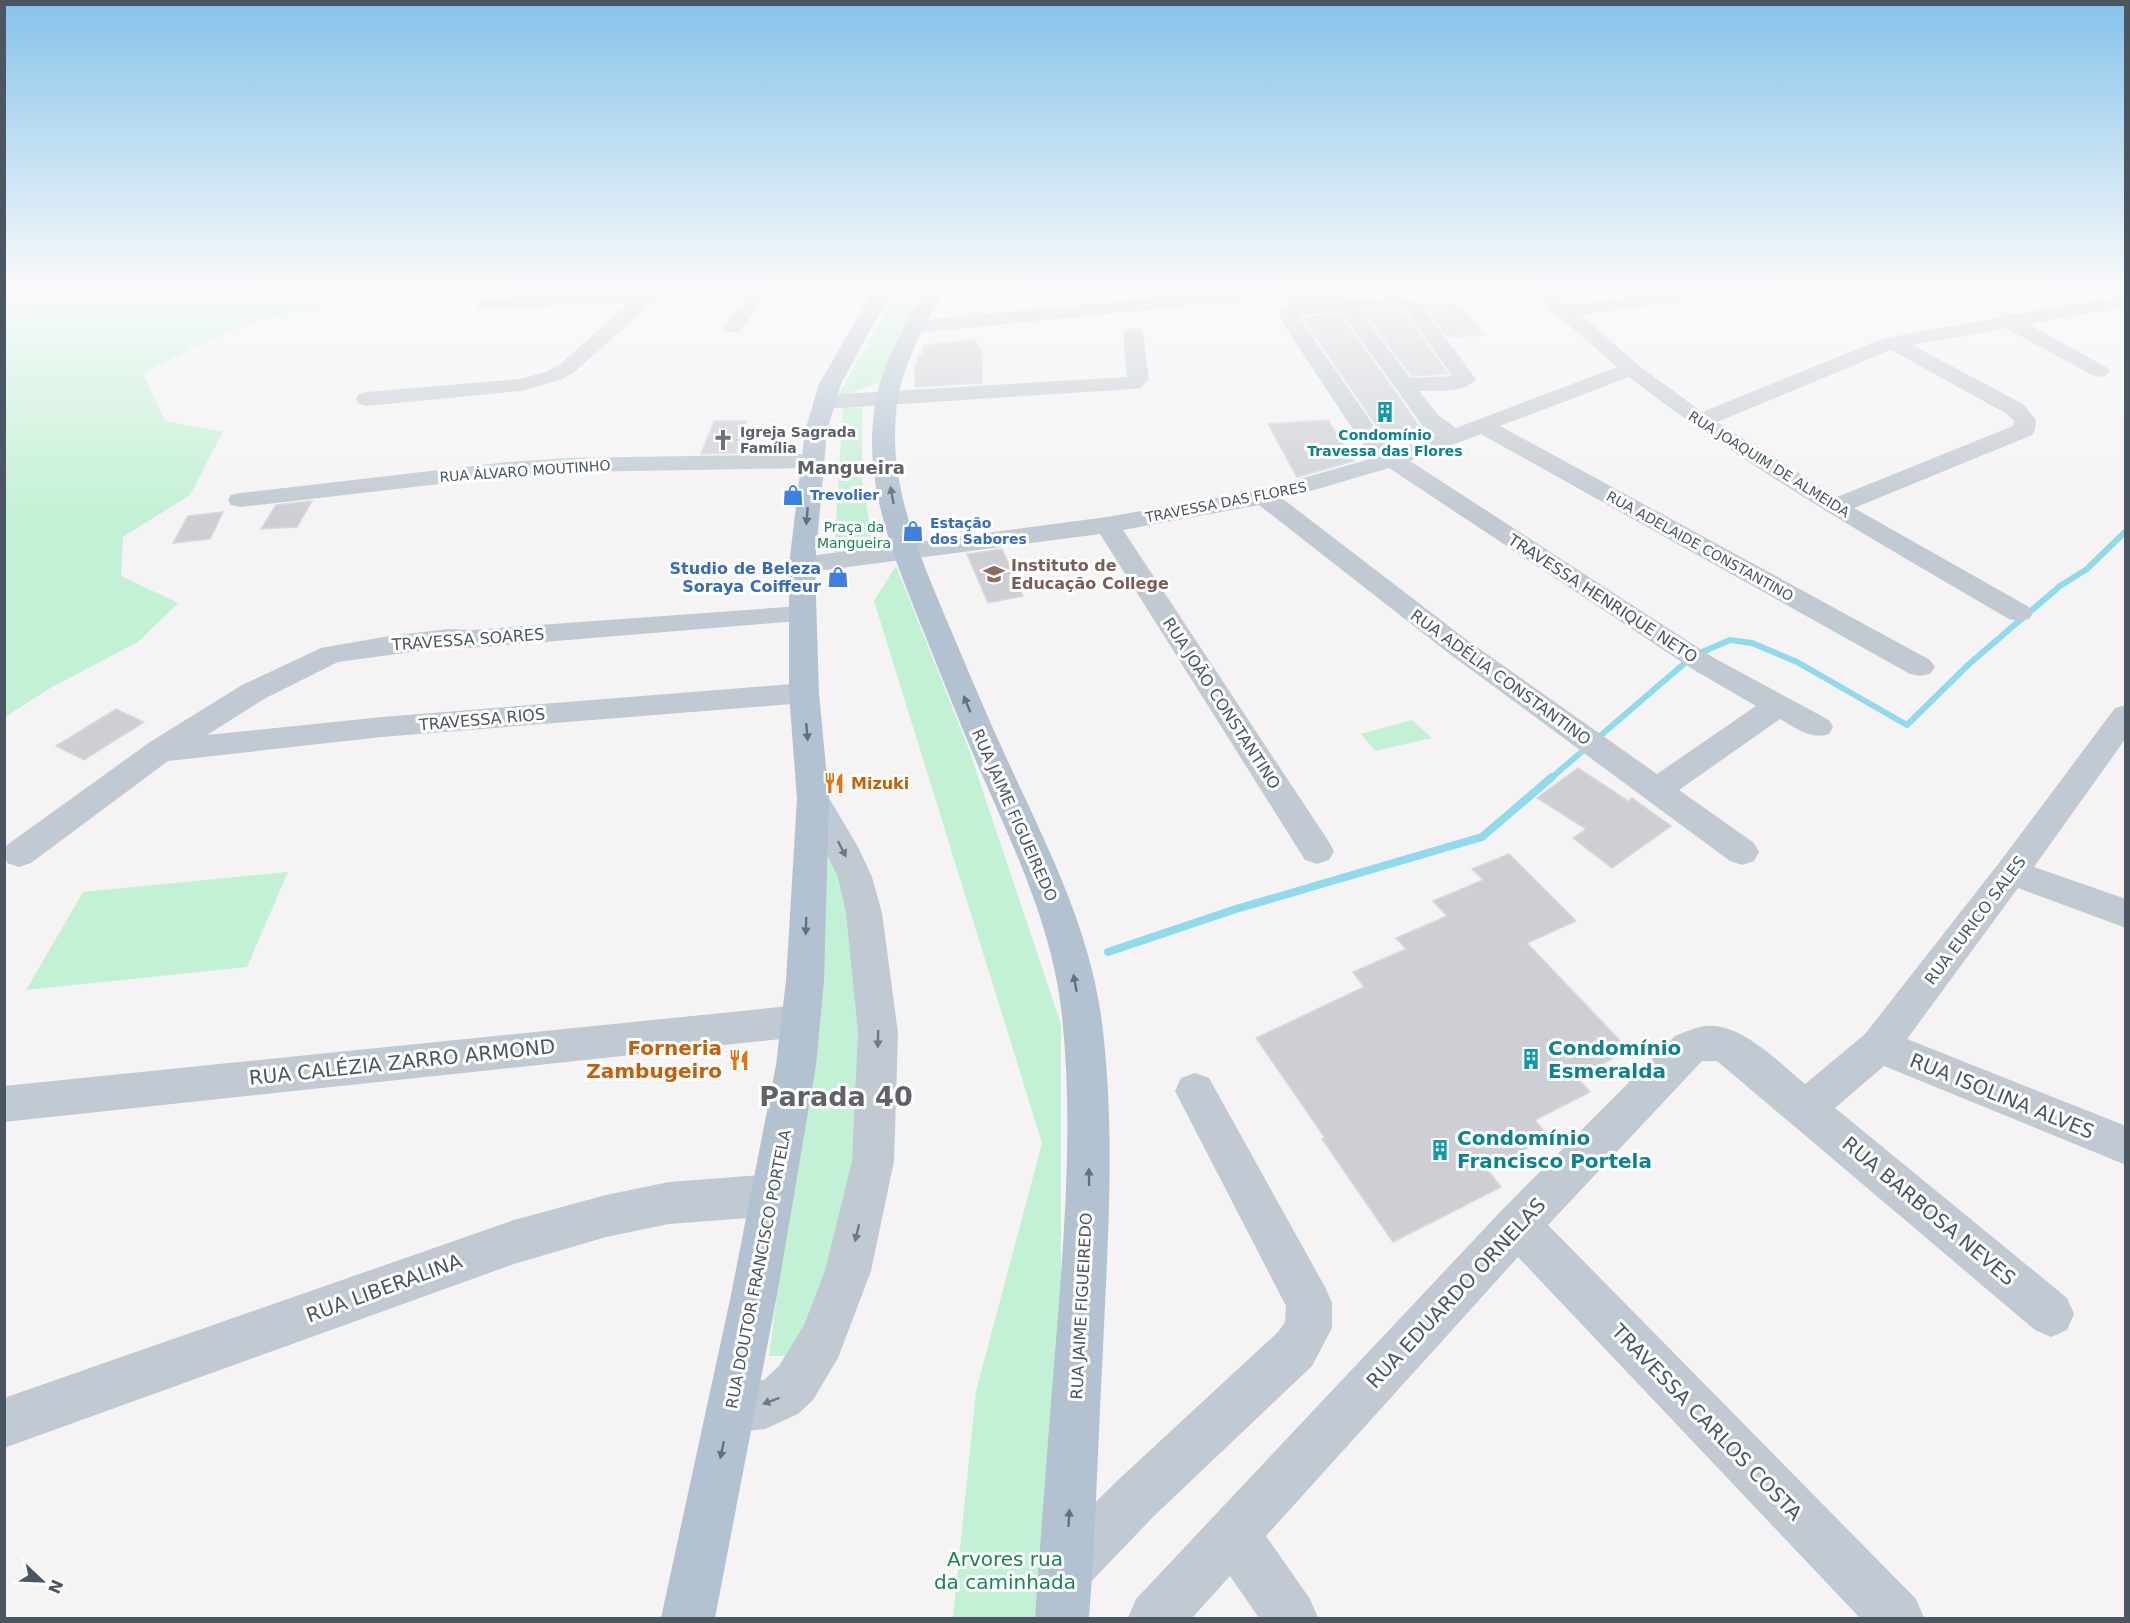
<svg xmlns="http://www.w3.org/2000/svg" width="2130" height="1623" viewBox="0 0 2130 1623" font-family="'DejaVu Sans',sans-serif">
<rect width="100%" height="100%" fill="#f5f3f3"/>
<g fill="#c3f1d5">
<polygon points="5,286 307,286 329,299 320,311 269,317 214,338 143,373 165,421 223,432 190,495 123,537 121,576 178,603 138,642 52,687 5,717"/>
<polygon points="901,286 935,286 879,383 837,397"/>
<polygon points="843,407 862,408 862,481 875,553 834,557"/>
<polygon points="896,566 968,747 1061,1024 1061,1396 1050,1618 953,1618 976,1391 1042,1143 874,601"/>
<polygon points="1412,720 1432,738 1375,751 1361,734"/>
<polygon points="820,836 845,875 865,1120 845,1227 806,1325 785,1356 769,1356 808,1056"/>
<polygon points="288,872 247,967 26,990 83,892"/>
</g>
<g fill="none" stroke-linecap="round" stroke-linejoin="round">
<polyline stroke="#90daee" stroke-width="6" points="1550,779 1693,656 1730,640 1752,643 1797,662 1907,725 1969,664 2060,586 2087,569 2126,531"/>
<polyline stroke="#90daee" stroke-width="8" points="1108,952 1236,909 1482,837 1552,777"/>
</g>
<g fill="#cdcfd5" stroke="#d7d9de" stroke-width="1.5">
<polygon points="1289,286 1340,286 1349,298 1291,302 1288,297 1291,292"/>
<polygon points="1458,303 1485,335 1447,337 1424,305"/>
<polygon points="1396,311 1405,313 1448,374 1411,376 1364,313"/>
<polygon points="1340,314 1401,400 1423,432 1382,434 1302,317"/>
<polygon points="974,339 982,353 982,383 915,387 915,367 919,355 923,354 924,346"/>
<polygon points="1328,420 1354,461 1297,477 1268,424"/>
<polygon points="714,421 747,421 736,453 701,454"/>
<polygon points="312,501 297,527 261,529 276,505"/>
<polygon points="223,512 210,539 173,543 188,516"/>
<polygon points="1002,549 1023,596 988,603 967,554"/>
<polygon points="116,709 144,722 84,760 56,746"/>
<polygon points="1578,768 1628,801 1632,798 1671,826 1612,868 1573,838 1586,829 1537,798"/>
<polygon points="1509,854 1576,921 1527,943 1629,1050 1577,1077 1590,1092 1535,1120 1549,1137 1487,1169 1501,1187 1393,1242 1322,1139 1325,1138 1256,1038 1364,987 1353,972 1406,949 1396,938 1447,916 1433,901 1483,880 1472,869"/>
</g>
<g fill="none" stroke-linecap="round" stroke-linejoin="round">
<g fill="#c1cad2" fill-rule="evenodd">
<polygon points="704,286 805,286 803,290 766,293 740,332 726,332 723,328 746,295 656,300 573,373 560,380 521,391 367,406 359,404 356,399 359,394 367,392 520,379 546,372 559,365 631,301 485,310 478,308 475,304 478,300"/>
<polygon points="1277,286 1287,287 1289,291 1287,295 1280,297 915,333 908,331 905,327 908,323 915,321"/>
<path d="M1530,286h17l22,19 141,-19h48l-2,4 -7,2 -168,23 57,50 64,47 183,-74 113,-20 8,-4 5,1 115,-20v12l-98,17 78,43 4,4 -4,4 -7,2 -7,-2 -86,-47 -94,17 111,59 13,16 -1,10 -3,5 -178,73 175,99 4,6 -4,6 -10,2 -10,-2c-130,-76 -261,-150 -380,-242l-129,49 430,234 5,7 -5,7 -10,2 -10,-2 -429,-240 -71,27 304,197 115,62 4,7 -4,7c-19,6 -33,-6 -49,-15l-101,71 75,53 5,9 -5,9 -12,4 -12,-4 -283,-209 -188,-147 -136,25 206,312 5,9 -5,9 -12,4 -12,-4 -205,-326 -298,39 -9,-2 -4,-6 4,-6 9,-2 305,-40 154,-27 123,-35 52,-20 -14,-10 -81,-113 -43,3 88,129 -4,5 -8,2 -8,-2 -84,-127 -4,-8 4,-8 7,-2 107,-7 23,5 57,77c-11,15 -40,11 -57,12l19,24 18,13 161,-61 -86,-75 -2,-4zM1396,309l10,2 46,65 -42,2 -50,-67zM1891,350l116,64 7,7 -1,5 -176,71 -120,-75zM1389,468l305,202 62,36 -99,68 -190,-134 -184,-141z"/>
<polygon points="1133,328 1140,330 1143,334 1149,379 1141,388 1133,389 824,409 816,407 813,402 816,397 824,395 1127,377 1123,334 1126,330"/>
<polygon points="812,454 820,456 824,461 820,466 812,468 570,472 508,476 240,507 231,505 228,500 231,495 240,493 508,462 570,458"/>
<polygon points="801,606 811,608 815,614 811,620 471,648 449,647 338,662 264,699 207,735 382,717 804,683 815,686 819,693 815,700 804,703 382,737 168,761 31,863 19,867 7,863 4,849 7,845 150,742 242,685 321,648 389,636 449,629 471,630"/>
<path d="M2126,705v33l-92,129 92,32v29l-108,-40 -111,151 219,87v39l-242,-99 -49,42 232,190 7,16 -7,16 -16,7 -16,-7 -318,-269h-15l-154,164 368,374 8,19h-64l-342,-361 -252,279 44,63 8,19h-59l-29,-42 -38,42h-64l8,-19 366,-389 173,-174c10,-4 21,-9 31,-10 36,-3 73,37 99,58l60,-50 134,-171 116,-155z"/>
<polygon points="813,787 825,791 858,847 872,877 882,913 898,1033 894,1161 871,1271 838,1358 813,1400 798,1414 765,1429 731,1433 714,1425 706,1408 714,1391 731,1383 764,1380 779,1366 804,1325 825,1271 852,1161 858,1033 846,913 838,877 824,848 797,799 801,791"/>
<polygon points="800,1005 814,1009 819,1021 814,1033 800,1037 4,1122 4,1086"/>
<polygon points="1195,1073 1209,1078 1325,1287 1332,1303 1332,1328 1312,1366 1154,1516 1084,1589 1065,1597 1046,1589 1038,1570 1046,1551 1118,1480 1278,1332 1285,1322 1286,1306 1175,1091 1181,1078"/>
<polygon points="773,1174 788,1180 795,1195 788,1210 773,1216 669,1224 606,1237 514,1264 4,1448 4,1398 514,1220 606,1195 669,1182"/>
</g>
<g fill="#b3c2d1" fill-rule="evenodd">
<polygon points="876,286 894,286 841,384 827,431 815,565 819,693 829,799 824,981 816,1065 777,1295 715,1618 661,1618 731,1295 776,1065 786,981 797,799 789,693 789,565 805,431 819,384"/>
<path d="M929,286h18c-22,38 -48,83 -51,128 -7,73 24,142 51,207 21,49 41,98 64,147 37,80 77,158 90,247 15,110 7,222 2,333 -5,90 -7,181 -14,270h-54c7,-97 14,-194 22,-290 8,-104 16,-208 5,-312 -9,-88 -48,-168 -83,-248 -21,-49 -40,-98 -60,-148 -26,-65 -55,-136 -45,-208 5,-44 31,-89 55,-126z"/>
</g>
</g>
<defs><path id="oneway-solid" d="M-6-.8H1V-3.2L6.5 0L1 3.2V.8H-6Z" transform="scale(1.5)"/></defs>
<g fill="#64717d">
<use href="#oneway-solid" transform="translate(892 495) rotate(-100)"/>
<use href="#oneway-solid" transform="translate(807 516) rotate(95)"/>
<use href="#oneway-solid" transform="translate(967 704) rotate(-112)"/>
<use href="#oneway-solid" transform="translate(807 732) rotate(85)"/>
<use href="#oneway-solid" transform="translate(806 926) rotate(92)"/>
<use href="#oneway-solid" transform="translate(1075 983) rotate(-101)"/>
<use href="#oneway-solid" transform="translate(1089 1177) rotate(-91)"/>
<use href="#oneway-solid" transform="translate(722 1450) rotate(102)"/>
<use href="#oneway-solid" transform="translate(1069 1518) rotate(-87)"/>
</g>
<g fill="#6e7983">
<use href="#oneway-solid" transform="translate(842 849) rotate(63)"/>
<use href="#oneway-solid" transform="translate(878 1039) rotate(91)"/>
<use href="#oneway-solid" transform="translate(857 1233) rotate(103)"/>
<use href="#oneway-solid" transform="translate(771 1401) rotate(160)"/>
</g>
<linearGradient id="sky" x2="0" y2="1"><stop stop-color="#85c3ea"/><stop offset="0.56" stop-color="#fafafa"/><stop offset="1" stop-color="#fafafa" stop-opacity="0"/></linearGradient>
<rect width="2130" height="513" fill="url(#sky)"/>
<defs>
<symbol id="building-bare" viewBox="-9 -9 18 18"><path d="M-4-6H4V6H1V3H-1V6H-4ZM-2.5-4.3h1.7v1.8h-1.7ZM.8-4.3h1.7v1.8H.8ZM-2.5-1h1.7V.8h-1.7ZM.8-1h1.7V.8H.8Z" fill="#0f9aa8" stroke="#fff" stroke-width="2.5" paint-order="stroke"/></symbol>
<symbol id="church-bare" viewBox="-9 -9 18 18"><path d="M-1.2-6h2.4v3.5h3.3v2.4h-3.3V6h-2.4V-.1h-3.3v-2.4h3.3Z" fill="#6b7280" stroke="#fff" stroke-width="2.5" paint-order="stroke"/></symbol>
<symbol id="shop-bare" viewBox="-9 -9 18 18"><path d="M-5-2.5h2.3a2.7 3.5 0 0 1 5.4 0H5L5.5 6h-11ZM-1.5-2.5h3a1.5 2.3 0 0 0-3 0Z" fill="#3f7fe0" stroke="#fff" stroke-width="2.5" paint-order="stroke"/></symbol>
<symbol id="school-bare" viewBox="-9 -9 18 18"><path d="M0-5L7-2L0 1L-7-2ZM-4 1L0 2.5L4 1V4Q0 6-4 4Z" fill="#8d6e63" stroke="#fff" stroke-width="2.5" paint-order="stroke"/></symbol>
<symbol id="restaurant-bare" viewBox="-9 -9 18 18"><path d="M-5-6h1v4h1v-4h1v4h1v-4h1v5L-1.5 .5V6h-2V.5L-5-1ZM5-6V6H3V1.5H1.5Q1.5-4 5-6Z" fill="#e8710a" stroke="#fff" stroke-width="2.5" paint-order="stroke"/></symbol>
</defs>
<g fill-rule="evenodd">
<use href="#building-bare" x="1370" y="397" width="30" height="30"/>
<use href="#church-bare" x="708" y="425" width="30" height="30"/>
<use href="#shop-bare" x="778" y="480" width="30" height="30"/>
<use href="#shop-bare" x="898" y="516" width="30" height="30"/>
<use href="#school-bare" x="979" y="559" width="30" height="30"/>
<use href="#shop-bare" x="823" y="562" width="30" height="30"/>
<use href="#restaurant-bare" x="819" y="768" width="30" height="30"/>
<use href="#building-bare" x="1516" y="1044" width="30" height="30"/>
<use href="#restaurant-bare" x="724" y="1045" width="30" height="30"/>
<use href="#building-bare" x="1425" y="1135" width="30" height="30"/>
</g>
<g text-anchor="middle" stroke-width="6" stroke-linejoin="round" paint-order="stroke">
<g font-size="14" font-weight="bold" fill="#5b616d" stroke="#fff" text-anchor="start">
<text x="740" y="437">Igreja Sagrada<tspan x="740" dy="16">Família</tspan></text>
</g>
<g font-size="14" font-weight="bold" fill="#0d838f" stroke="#fff">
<text x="1385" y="440">Condomínio<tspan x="1385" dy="16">Travessa das Flores</tspan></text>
</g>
<g font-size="14" fill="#4a5661" stroke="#fff">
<text transform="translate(1769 464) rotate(32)" y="5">RUA JOAQUIM DE ALMEIDA</text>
<text transform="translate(525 471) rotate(-4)" y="5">RUA ÁLVARO MOUTINHO</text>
<text transform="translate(1226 502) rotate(-11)" y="5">TRAVESSA DAS FLORES</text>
<text transform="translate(1700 546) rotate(29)" y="5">RUA ADELAIDE CONSTANTINO</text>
</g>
<g font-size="14" font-weight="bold" fill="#366cbe" stroke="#fff" text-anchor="start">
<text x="810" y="500">Trevolier</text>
<text x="930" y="528">Estação<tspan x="930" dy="16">dos Sabores</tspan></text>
</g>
<g font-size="14" fill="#17864f" stroke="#fff">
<text x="854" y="532">Praça da<tspan x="854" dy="16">Mangueira</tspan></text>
</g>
<g font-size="16" font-weight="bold" fill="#785e54" stroke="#fff" text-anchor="start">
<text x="1011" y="571">Instituto de<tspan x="1011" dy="18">Educação College</tspan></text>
</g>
<g font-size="16" font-weight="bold" fill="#366cbe" stroke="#fff" text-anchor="end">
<text x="821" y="574">Studio de Beleza<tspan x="821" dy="18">Soraya Coiffeur</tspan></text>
</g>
<g font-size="16" fill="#4a5661" stroke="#fff">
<text transform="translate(1603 598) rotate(33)" y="6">TRAVESSA HENRIQUE NETO</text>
<text transform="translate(468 639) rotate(-4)" y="6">TRAVESSA SOARES</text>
<text transform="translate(1501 677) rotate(36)" y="6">RUA ADÉLIA CONSTANTINO</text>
<text transform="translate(1222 703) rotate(57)" y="6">RUA JOÃO CONSTANTINO</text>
<text transform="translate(482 719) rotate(-5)" y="6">TRAVESSA RIOS</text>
<text transform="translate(1015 815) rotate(66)" y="6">RUA JAIME FIGUEIREDO</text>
<text transform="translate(1975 920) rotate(-53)" y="6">RUA EURICO SALES</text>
<text transform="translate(758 1269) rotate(-79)" y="6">RUA DOUTOR FRANCISCO PORTELA</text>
<text transform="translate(1081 1306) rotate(-87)" y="6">RUA JAIME FIGUEIREDO</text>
</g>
<g font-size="16" font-weight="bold" fill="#c56008" stroke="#fff" text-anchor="start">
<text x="851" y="789">Mizuki</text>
</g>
<g font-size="18" font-weight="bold" fill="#5f6368" stroke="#fff">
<text x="851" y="474">Mangueira</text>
</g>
<g font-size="20" font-weight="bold" fill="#c56008" stroke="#fff" text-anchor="end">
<text x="722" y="1055">Forneria<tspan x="722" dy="23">Zambugeiro</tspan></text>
</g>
<g font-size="20" font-weight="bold" fill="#0d838f" stroke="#fff" text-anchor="start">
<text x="1548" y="1055">Condomínio<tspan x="1548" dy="23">Esmeralda</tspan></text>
<text x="1457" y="1145">Condomínio<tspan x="1457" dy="23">Francisco Portela</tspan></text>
</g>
<g font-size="20" fill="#4a5661" stroke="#fff">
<text transform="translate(402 1062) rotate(-6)" y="7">RUA CALÉZIA ZARRO ARMOND</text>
<text transform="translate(2002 1096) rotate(22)" y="7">RUA ISOLINA ALVES</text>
<text transform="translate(1929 1211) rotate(40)" y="7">RUA BARBOSA NEVES</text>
<text transform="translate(384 1288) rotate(-20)" y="7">RUA LIBERALINA</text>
<text transform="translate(1456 1293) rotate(-47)" y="7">RUA EDUARDO ORNELAS</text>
<text transform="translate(1707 1422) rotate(46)" y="7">TRAVESSA CARLOS COSTA</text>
</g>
<g font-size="20" fill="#17864f" stroke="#fff">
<text x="1005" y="1566">Arvores rua<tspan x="1005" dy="23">da caminhada</tspan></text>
</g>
<g font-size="27" font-weight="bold" fill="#5f6368" stroke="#fff">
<text x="836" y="1106">Parada 40</text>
</g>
</g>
<rect width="2130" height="1623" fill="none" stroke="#4a5661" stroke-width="12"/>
<g transform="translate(42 1581) rotate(113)" stroke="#ffffff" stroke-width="4.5" paint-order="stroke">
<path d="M0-4.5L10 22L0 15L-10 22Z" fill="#4a5661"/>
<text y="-9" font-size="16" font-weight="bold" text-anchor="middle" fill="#4a5661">N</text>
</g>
</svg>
